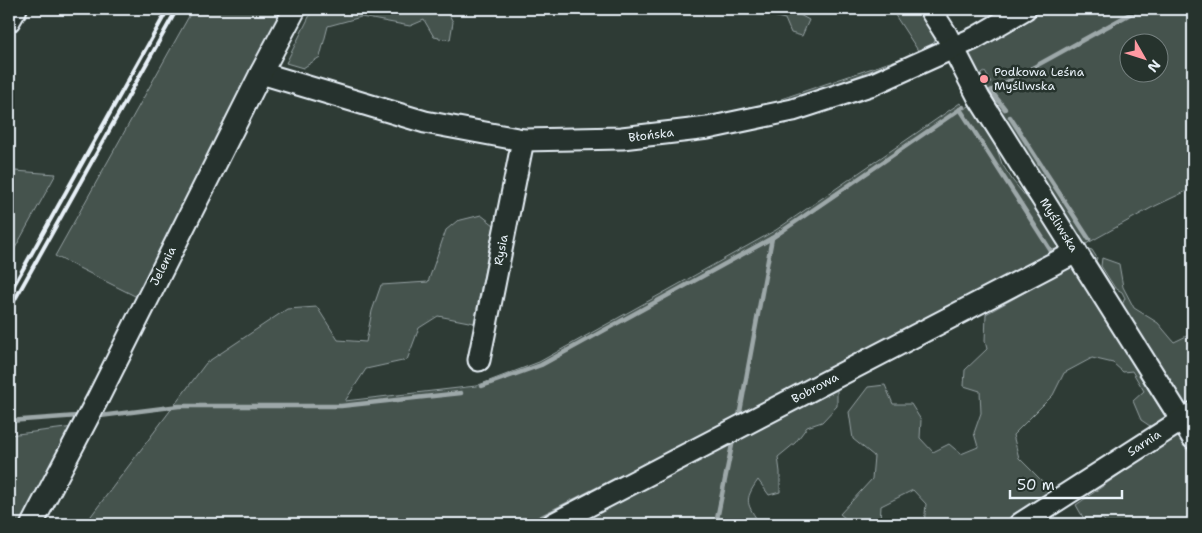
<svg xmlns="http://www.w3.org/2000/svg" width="1202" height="533" viewBox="0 0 1202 533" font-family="'Shantell Sans',sans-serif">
<rect width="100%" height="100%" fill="#2e3b35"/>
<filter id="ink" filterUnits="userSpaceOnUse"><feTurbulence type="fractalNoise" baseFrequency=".02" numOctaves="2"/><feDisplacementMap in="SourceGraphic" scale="10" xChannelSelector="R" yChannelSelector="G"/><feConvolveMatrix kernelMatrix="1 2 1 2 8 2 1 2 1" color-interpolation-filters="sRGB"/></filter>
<g filter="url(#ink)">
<g fill="#45524e" stroke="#96a2a3" fill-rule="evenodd">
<polygon points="193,9 289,9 137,297 55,256"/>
<polygon points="313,9 446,9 453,22 450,40 434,37 424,20 410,26 361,17 328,26 320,57 303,68 286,63"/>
<polygon points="766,9 789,9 809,20 802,36 791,33 785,19 768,15"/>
<polygon points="891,9 922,9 935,30 931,32 935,40 933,45 919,52"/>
<path d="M1045,9h148v179l-42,20 -65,36 2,5 4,1 5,8 -1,3 18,28 -4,3 -129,-204 10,-6 -6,-10 -10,6c-4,-11 -12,-22 -2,-31l3,4 39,-24 1,-2h2zM1130,42h30v30h-30z"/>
<polygon points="911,55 837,84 782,101 781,99"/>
<polygon points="960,103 964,109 971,105 995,143 1002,164 1013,181 1040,214 1059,245 1059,248 1057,251 547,524 85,524 206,363 287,309 317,307 338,340 366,342 372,311 381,285 428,282 446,230 457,221 481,215 494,225 474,323 438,316 419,328 407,360 366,369 345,401 476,386 539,362 776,230"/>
<polygon points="15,171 56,174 9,259 9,183"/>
<polygon points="1102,258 1119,264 1123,287 1134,308 1158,323 1174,342 1193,333 1193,402 1184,407 1124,310 1122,305 1125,298 1122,292 1115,288 1101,266"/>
<path d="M1072,266l94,152 -16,8 -9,-6 -8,-19 11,-10 -12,-20 -9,1 -10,-9 -21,-5 -28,15 -11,22 -40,40 6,23 25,25 6,12 -42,29h-84l2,-20 -13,-14 -32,16 -1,18c-10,-3 -18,0 -28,0l-12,-10 32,-35 2,-23 -21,-17 -4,-27 19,-25 17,-2 8,19h18l10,16 -1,18 13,14 16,-8 12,10 17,-7 -4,-14 7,-20 -1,-22 -16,-5 1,-16 22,-21 -2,-8 1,-27z"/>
<path d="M837,390v16l-15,16 -15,5 -12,16 -17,14 2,15v20l-11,3 -11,-15c-15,21 -11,24 2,44h-190z"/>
<polygon points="74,427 23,524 9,524 9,435"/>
<polygon points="1177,434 1193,459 1193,524 1107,524 1103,519 1084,519 1076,505"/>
</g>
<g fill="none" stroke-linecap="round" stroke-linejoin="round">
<g stroke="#9da8a9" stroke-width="4.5">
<polyline points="991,91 1005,109"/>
<polyline points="987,93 1139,9"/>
<polyline points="960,109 1051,251"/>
<polyline points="1010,117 1089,239"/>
<polyline points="482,386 541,365 772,238 963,107"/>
<polyline points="100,416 179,406 341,406 461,393"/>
<polyline points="737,418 739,417 772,238"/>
<polyline points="9,421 78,416"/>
<polyline points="528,524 623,476"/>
<polyline points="716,524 733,440"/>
</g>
<defs>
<g id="minor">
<polyline points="930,9 946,34 979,98 1193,438"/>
<polyline points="9,21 16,9"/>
<polyline points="261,73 425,122 523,140 622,138 708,128 793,110 873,84 975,38 1025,9"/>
<polyline points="479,360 523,140"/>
<polyline points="32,524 98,398 261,73 295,9"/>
<polyline points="553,524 1076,252"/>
<polyline points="1020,524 1193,413"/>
</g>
</defs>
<use href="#minor" stroke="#e8f1f8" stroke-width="25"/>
<use href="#minor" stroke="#26332d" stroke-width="21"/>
<g stroke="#e8f1f8" stroke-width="4">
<polyline points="9,294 168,9"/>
<polyline points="9,310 177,9"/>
</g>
</g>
</g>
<circle fill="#ff9aa2" stroke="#26332d" stroke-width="2" cx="984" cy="79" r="5"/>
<g text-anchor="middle" stroke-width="5" stroke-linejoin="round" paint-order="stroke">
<g font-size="12" fill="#e8f1f8" stroke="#26332d" text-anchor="start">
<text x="994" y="76">Podkowa Leśna<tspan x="994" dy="14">Myśliwska</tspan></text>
</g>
<g font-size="12" fill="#e8f1f8" stroke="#26332d">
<text transform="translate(651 135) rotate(-7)" y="4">Błońska</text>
<text transform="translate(1059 225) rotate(58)" y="4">Myśliwska</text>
<text transform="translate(501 250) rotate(-79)" y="4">Rysia</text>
<text transform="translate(163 266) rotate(-63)" y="4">Jelenia</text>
<text transform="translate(815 388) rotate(-28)" y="4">Bobrowa</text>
<text transform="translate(1144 443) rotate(-33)" y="4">Sarnia</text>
</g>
</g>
<rect width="1202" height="533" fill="none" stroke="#26332d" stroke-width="30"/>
<rect x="15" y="15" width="1172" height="503" fill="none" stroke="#e8f1f8" stroke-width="2" filter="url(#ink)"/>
<g transform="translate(1144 58) rotate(129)"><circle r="24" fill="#26332d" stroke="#747f7e"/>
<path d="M0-4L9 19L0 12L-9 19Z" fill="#ff9aa2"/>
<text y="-8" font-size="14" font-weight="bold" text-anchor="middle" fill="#e8f1f8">N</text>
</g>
<path d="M1010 490v8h112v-8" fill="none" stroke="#e8f1f8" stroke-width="2.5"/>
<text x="1017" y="490" font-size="15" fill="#e8f1f8" stroke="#26332d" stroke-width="4" paint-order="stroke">50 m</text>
</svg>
